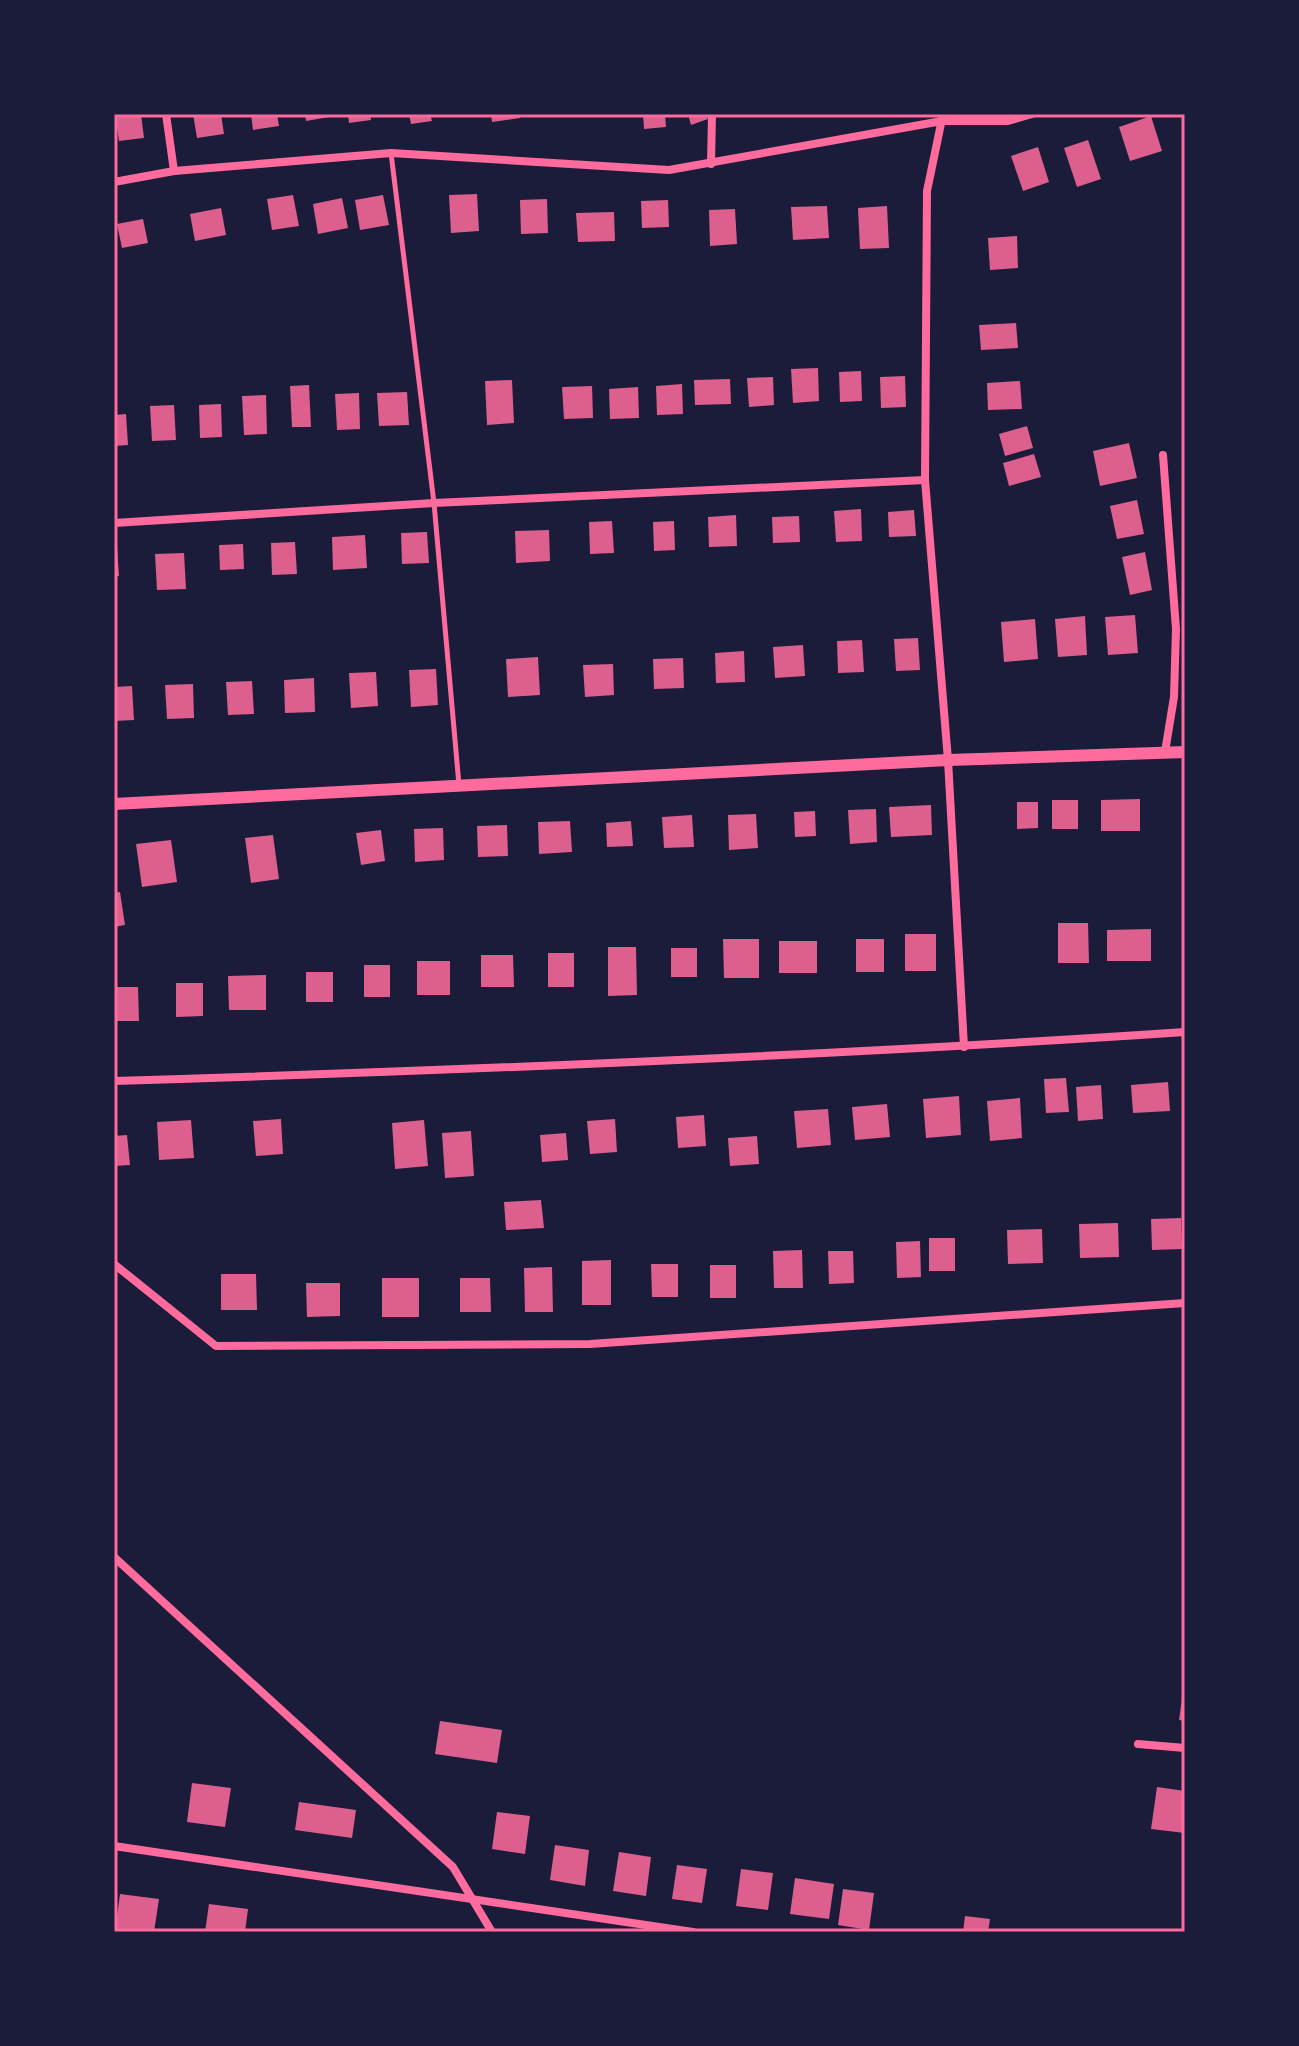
<svg xmlns="http://www.w3.org/2000/svg" width="1299" height="2046" viewBox="0 0 1299 2046" font-family="Roboto,sans-serif">
<rect width="100%" height="100%" fill="#1b1b3a"/>
<g fill="#dd5f8e">
<polygon points="115,114 141,114 144,138 119,141"/>
<polygon points="193,114 221,114 224,134 197,138"/>
<polygon points="251,114 277,114 279,126 253,130"/>
<polygon points="305,114 329,114 329,117 306,121"/>
<polygon points="348,114 370,114 371,120 349,123"/>
<polygon points="409,114 430,114 432,121 411,124"/>
<polygon points="491,114 519,114 520,118 492,122"/>
<polygon points="643,114 665,114 666,127 644,129"/>
<polygon points="688,114 706,114 708,119 691,125"/>
<polygon points="1151,116 1162,151 1130,161 1119,127"/>
<polygon points="1088,140 1101,179 1077,187 1064,148"/>
<polygon points="1038,147 1049,182 1023,191 1011,156"/>
<polygon points="477,194 479,231 451,233 449,195"/>
<polygon points="293,195 299,226 272,230 267,199"/>
<polygon points="383,195 389,225 360,230 355,200"/>
<polygon points="342,198 348,228 318,234 313,204"/>
<polygon points="547,199 548,233 521,234 520,200"/>
<polygon points="668,200 669,227 642,228 641,201"/>
<polygon points="827,206 829,238 793,240 791,207"/>
<polygon points="887,206 889,248 860,249 858,208"/>
<polygon points="221,208 226,235 195,241 190,214"/>
<polygon points="735,209 737,244 710,246 709,210"/>
<polygon points="614,212 615,241 578,242 576,213"/>
<polygon points="143,219 148,243 122,248 117,224"/>
<polygon points="1017,236 1018,268 990,270 988,238"/>
<polygon points="1016,323 1018,348 981,350 979,325"/>
<polygon points="818,368 819,401 793,403 791,369"/>
<polygon points="861,371 862,401 840,402 839,372"/>
<polygon points="905,376 906,407 881,408 880,377"/>
<polygon points="773,377 774,405 749,407 747,378"/>
<polygon points="730,379 731,404 695,405 694,380"/>
<polygon points="512,380 514,423 487,425 485,381"/>
<polygon points="1020,381 1022,409 988,410 987,383"/>
<polygon points="682,384 683,414 657,415 656,386"/>
<polygon points="309,385 311,427 292,427 290,386"/>
<polygon points="592,386 593,418 564,419 562,387"/>
<polygon points="638,387 639,418 610,419 609,389"/>
<polygon points="407,392 409,425 379,426 377,393"/>
<polygon points="359,393 360,429 337,430 335,394"/>
<polygon points="266,395 267,434 244,435 242,396"/>
<polygon points="221,404 222,437 200,438 199,405"/>
<polygon points="174,405 176,440 152,441 150,406"/>
<polygon points="126,414 128,445 114,446 114,415"/>
<polygon points="1027,426 1033,448 1005,456 999,434"/>
<polygon points="1129,443 1137,478 1100,486 1093,451"/>
<polygon points="1034,454 1041,477 1009,486 1003,463"/>
<polygon points="1137,500 1144,534 1117,539 1110,506"/>
<polygon points="861,509 862,541 836,542 834,511"/>
<polygon points="914,510 916,536 889,537 888,512"/>
<polygon points="736,515 737,546 709,547 708,517"/>
<polygon points="799,516 800,542 773,543 772,517"/>
<polygon points="612,521 614,553 590,554 589,522"/>
<polygon points="674,521 675,550 654,551 653,522"/>
<polygon points="549,530 550,561 516,563 515,531"/>
<polygon points="427,532 429,563 402,564 401,533"/>
<polygon points="365,535 367,568 333,570 332,537"/>
<polygon points="295,542 297,574 272,575 271,543"/>
<polygon points="243,544 244,569 220,570 219,545"/>
<polygon points="117,546 119,576 114,577 114,547"/>
<polygon points="1145,552 1152,590 1130,595 1122,557"/>
<polygon points="184,553 186,589 157,590 155,554"/>
<polygon points="1135,615 1138,653 1108,655 1105,617"/>
<polygon points="1085,616 1087,655 1058,657 1055,619"/>
<polygon points="1035,619 1038,659 1004,662 1001,622"/>
<polygon points="918,638 920,670 896,671 894,639"/>
<polygon points="862,640 864,672 838,673 837,641"/>
<polygon points="803,645 805,676 775,678 773,647"/>
<polygon points="744,651 745,682 716,683 715,653"/>
<polygon points="538,657 540,695 508,697 506,659"/>
<polygon points="683,658 684,688 654,689 653,659"/>
<polygon points="613,664 614,695 585,697 583,665"/>
<polygon points="436,669 438,705 411,707 409,670"/>
<polygon points="376,672 378,706 351,708 349,673"/>
<polygon points="314,678 315,712 285,713 284,680"/>
<polygon points="252,681 254,714 228,715 226,682"/>
<polygon points="193,684 194,718 167,719 165,685"/>
<polygon points="132,686 134,720 114,721 114,687"/>
<polygon points="1140,799 1140,831 1101,831 1101,800"/>
<rect x="1052" y="800" width="26" height="29"/>
<polygon points="1017,802 1038,802 1038,828 1017,829"/>
<polygon points="931,805 932,835 891,837 889,807"/>
<polygon points="876,809 877,842 850,844 848,810"/>
<polygon points="815,811 816,836 795,837 794,812"/>
<polygon points="756,814 758,848 729,850 728,815"/>
<polygon points="692,815 694,847 664,848 662,817"/>
<polygon points="570,821 572,852 539,854 538,822"/>
<polygon points="631,821 633,846 607,847 606,823"/>
<polygon points="507,825 508,856 478,857 477,826"/>
<polygon points="443,828 444,860 415,862 414,829"/>
<polygon points="381,830 385,861 361,865 356,833"/>
<polygon points="273,835 279,879 251,883 245,838"/>
<polygon points="171,840 177,882 142,887 136,844"/>
<polygon points="120,892 125,925 114,927 114,893"/>
<polygon points="1058,923 1088,923 1089,963 1058,963"/>
<polygon points="1151,929 1151,961 1107,961 1107,930"/>
<rect x="905" y="934" width="31" height="37"/>
<polygon points="723,939 759,939 759,978 724,978"/>
<rect x="856" y="939" width="28" height="33"/>
<rect x="779" y="941" width="38" height="32"/>
<polygon points="608,947 636,947 637,995 608,996"/>
<rect x="671" y="948" width="26" height="29"/>
<rect x="548" y="953" width="26" height="34"/>
<polygon points="481,955 513,955 514,987 481,987"/>
<rect x="417" y="961" width="33" height="34"/>
<rect x="364" y="965" width="26" height="32"/>
<rect x="306" y="972" width="27" height="30"/>
<polygon points="266,975 266,1010 229,1010 228,976"/>
<polygon points="176,983 203,983 203,1016 176,1017"/>
<polygon points="114,987 138,987 139,1021 114,1021"/>
<polygon points="1066,1078 1069,1112 1046,1113 1044,1079"/>
<polygon points="1168,1082 1170,1111 1133,1113 1131,1085"/>
<polygon points="1101,1085 1103,1119 1078,1121 1076,1087"/>
<polygon points="959,1096 961,1135 926,1138 923,1099"/>
<polygon points="1020,1098 1022,1138 990,1141 987,1101"/>
<polygon points="887,1104 890,1137 855,1140 852,1107"/>
<polygon points="828,1109 831,1145 797,1148 794,1111"/>
<polygon points="704,1115 706,1146 678,1148 676,1117"/>
<polygon points="281,1119 283,1154 256,1156 253,1121"/>
<polygon points="615,1119 617,1152 590,1154 587,1121"/>
<polygon points="191,1120 194,1158 159,1160 157,1122"/>
<polygon points="424,1120 428,1166 395,1169 392,1123"/>
<polygon points="471,1131 474,1176 445,1178 442,1133"/>
<polygon points="566,1133 568,1160 542,1162 540,1135"/>
<polygon points="127,1135 130,1165 114,1166 114,1136"/>
<polygon points="757,1136 759,1164 730,1166 728,1138"/>
<polygon points="541,1200 544,1228 506,1230 504,1202"/>
<polygon points="1181,1218 1182,1249 1152,1250 1151,1219"/>
<polygon points="1118,1223 1119,1257 1080,1258 1079,1224"/>
<polygon points="1042,1229 1043,1263 1008,1264 1007,1230"/>
<rect x="929" y="1238" width="26" height="33"/>
<polygon points="920,1241 921,1277 897,1278 896,1242"/>
<polygon points="802,1250 803,1288 774,1288 773,1251"/>
<polygon points="828,1251 853,1251 854,1283 829,1284"/>
<polygon points="611,1260 611,1305 582,1305 582,1261"/>
<polygon points="651,1264 678,1264 678,1297 652,1297"/>
<rect x="710" y="1265" width="26" height="33"/>
<polygon points="552,1267 553,1312 525,1312 524,1268"/>
<polygon points="221,1274 256,1274 257,1310 221,1310"/>
<rect x="382" y="1278" width="37" height="39"/>
<polygon points="460,1278 490,1278 491,1312 460,1312"/>
<polygon points="306,1283 340,1283 340,1316 307,1317"/>
<polygon points="1183,1692 1185,1692 1185,1721 1179,1720"/>
<polygon points="440,1721 502,1730 497,1763 435,1754"/>
<polygon points="192,1783 231,1788 225,1827 187,1822"/>
<polygon points="1157,1787 1185,1791 1185,1833 1151,1829"/>
<polygon points="299,1802 356,1810 352,1838 295,1830"/>
<polygon points="497,1812 530,1816 525,1854 492,1849"/>
<polygon points="555,1845 589,1850 585,1886 550,1880"/>
<polygon points="619,1852 651,1857 646,1896 613,1891"/>
<polygon points="677,1865 707,1869 702,1903 672,1899"/>
<polygon points="741,1869 773,1873 768,1910 736,1906"/>
<polygon points="795,1878 834,1884 829,1919 790,1914"/>
<polygon points="843,1889 874,1893 869,1930 838,1925"/>
<polygon points="120,1894 159,1899 154,1932 115,1931"/>
<polygon points="209,1904 248,1909 245,1932 205,1932"/>
<polygon points="965,1916 990,1919 988,1932 963,1932"/>
</g>
<g fill="none" stroke-linecap="round" stroke-linejoin="round">
<polyline stroke="#ff6b9d" stroke-width="5" points="391,153 434,503 459,785"/>
<g stroke="#ff6b9d" stroke-width="8">
<polyline points="166,114 174,171"/>
<polyline points="943,114 927,191 925,480 948,760 964,1047"/>
<polyline points="711,164 712,114"/>
<polyline points="114,182 174,171 391,153 669,170 942,121 1008,121 1032,114"/>
<polyline points="1163,455 1176,629 1174,697 1165,752"/>
<polyline points="114,523 434,503 925,480"/>
<path d="M114,1081c357,-11 714,-25 1071,-49"/>
<polyline points="114,1264 216,1346 590,1344 1185,1303"/>
<polyline points="114,1557 453,1867 492,1932"/>
<polyline points="1138,1744 1185,1748"/>
<polyline points="114,1846 693,1932"/>
</g>
<polyline stroke="#ff6b9d" stroke-width="12" points="114,804 948,760 1185,752"/>
</g>
<rect width="1299" height="2046" fill="none" stroke="#1b1b3a" stroke-width="232"/>
<rect x="116" y="116" width="1067" height="1814" fill="none" stroke="#ff6b9d" stroke-width="3"/>
</svg>
